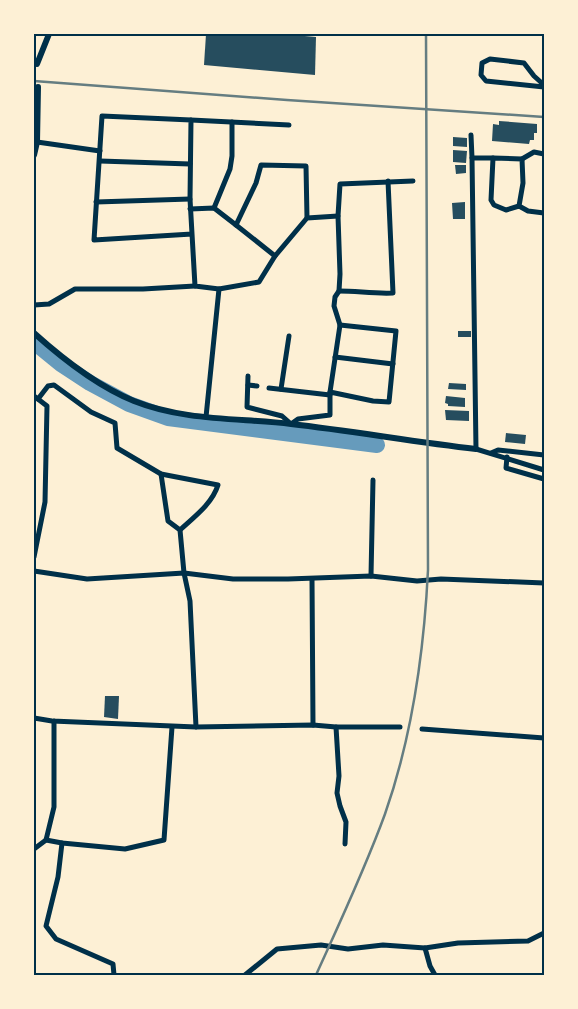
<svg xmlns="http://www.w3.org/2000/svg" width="578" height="1009" viewBox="0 0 578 1009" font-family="'Sofia Sans Condensed',sans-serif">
<rect width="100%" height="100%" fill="#fdf0d5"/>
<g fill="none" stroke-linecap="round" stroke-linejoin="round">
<polyline stroke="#669bbc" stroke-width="16" points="34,342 61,364 90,383 129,404 168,418 377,445"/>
</g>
<g fill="#264d5e">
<polygon points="206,34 282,34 316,37 315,75 204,65"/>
<polygon points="499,121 537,124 537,133 534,133 534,140 530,140 529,144 492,141 493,124 499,125"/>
<polygon points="453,137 467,138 467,147 453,146"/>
<polygon points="453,150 467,151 466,163 453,162"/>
<polygon points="455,165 466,165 466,173 456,174"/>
<polygon points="465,202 465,219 453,219 452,203"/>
<rect x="458" y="331" width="13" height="6"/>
<polygon points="449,383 466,384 466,390 448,389"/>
<polygon points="446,396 465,398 465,407 448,406 448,404 445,403"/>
<polygon points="445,410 469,411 469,421 446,420"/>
<polygon points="506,433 526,435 525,444 505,442"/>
<polygon points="105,696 119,696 118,719 104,717"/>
</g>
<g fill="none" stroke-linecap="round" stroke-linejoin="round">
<g stroke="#003049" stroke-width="5">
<polyline points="544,85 534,76 524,63 490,59 482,63 481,75 486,81 544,87"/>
<polyline points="191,120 289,125"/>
<polyline points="471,135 472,158"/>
<polyline points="37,142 100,151"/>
<polyline points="493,158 472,158 476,449 544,470"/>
<polyline points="522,159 534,152 544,154"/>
<polyline points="100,161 190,164"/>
<polyline points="96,202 190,199"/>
<polyline points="519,206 523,183 522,159 493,158 491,200 494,205 506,210 519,206 528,211 544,213"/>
<polyline points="214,208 230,169 232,156 232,122"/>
<polyline points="190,209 214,208 236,225"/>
<polyline points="192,234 94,240 102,116 191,120 190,199 195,286 219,289 259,282 275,256 307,218 338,216"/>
<polyline points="275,256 236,225 256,183 261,165 306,166 307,218"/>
<path d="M339,291c18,0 36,3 54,2l-5,-112"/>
<polyline points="34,305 49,304 75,289 143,289 195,286"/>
<polyline points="335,357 393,364"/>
<polyline points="248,376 247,407 282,416 291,424 298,419 330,415 330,392 340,325 334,306 335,297 339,291 340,274 338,216 340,184 413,181"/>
<polyline points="248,385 257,386"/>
<polyline points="269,388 330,395"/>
<polyline points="281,389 289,336"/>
<polyline points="330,392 373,401 389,402 396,331 340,325"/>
<polyline points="34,396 47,406 45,502 34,557"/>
<path d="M38,399l10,-13 6,-1 37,27 24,11 2,25 44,26 57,11c-6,19 -24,32 -38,45"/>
<polyline points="206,417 219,289"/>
<polyline points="491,453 498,450 544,455"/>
<polyline points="507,457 506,468 544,479"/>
<polyline points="161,474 168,521 180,530 184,573 190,601 196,727"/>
<polyline points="34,571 87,579 184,573 233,579 288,579 371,576 417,581 441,579 544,583"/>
<polyline points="371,576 373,480"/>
<polyline points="312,579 313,725"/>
<polyline points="34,718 52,721 196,727 313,725 336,727 400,727"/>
<polyline points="336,727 339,776 337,793 340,806 346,822 345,844"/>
<polyline points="422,729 544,738"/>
<polyline points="46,840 54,807 54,721"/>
<polyline points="62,843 58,877 46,926 56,939 113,964 114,975"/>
<polyline points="34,849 46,840 62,843 125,849 164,840 172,727"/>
<polyline points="425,948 430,966 435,975"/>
<polyline points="245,975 277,949 321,945 348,949 383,945 425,948 458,943 528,941 544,933"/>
</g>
<g stroke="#003049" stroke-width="6">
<polyline points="37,64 49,34"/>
<polyline points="34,155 37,142 38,87"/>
<path d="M34,333c30,27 63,53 100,68 50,20 105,17 157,23 62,7 123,18 185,25"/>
</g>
<g stroke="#657d81" stroke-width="2.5">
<polyline points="34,81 287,100 544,117"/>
<path d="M316,975c24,-53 49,-106 69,-161 27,-77 39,-162 43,-244l-2,-536"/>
</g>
</g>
<rect width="578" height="1009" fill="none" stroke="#fdf0d5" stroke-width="70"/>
<rect x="35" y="35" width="508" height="939" fill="none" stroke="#003049" stroke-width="2"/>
</svg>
